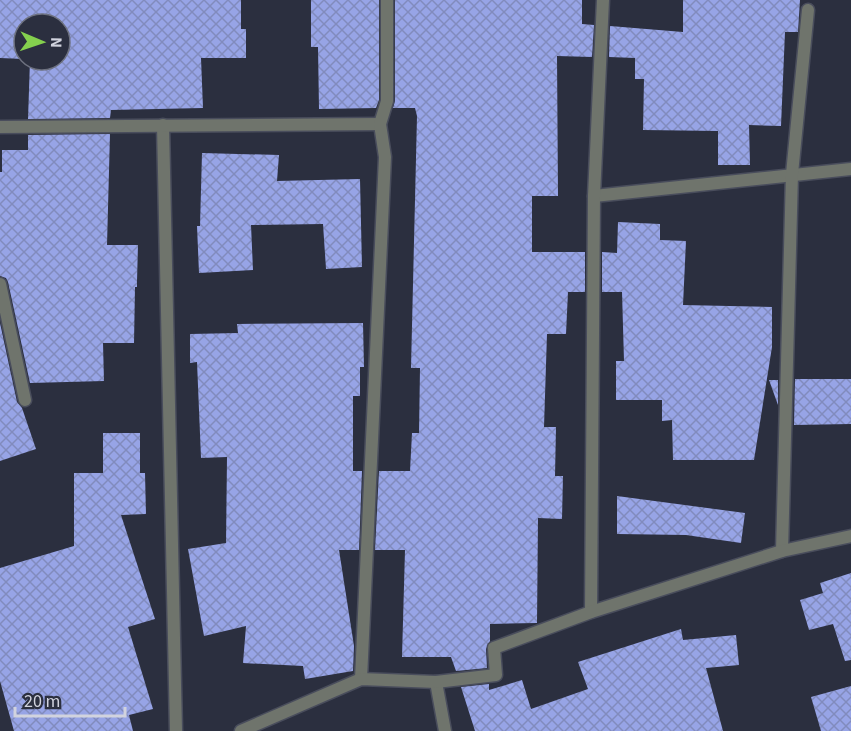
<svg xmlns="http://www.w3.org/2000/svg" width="851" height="731" viewBox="0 0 851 731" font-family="'Source Sans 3',sans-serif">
<defs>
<pattern id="building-cross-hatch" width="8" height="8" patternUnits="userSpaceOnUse" patternTransform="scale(1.5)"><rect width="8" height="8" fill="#97a4e6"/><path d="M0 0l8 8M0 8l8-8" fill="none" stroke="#818bbd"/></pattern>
</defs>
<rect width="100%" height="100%" fill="#2b2f3f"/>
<g fill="url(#building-cross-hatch)">
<polygon points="0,0 241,0 241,29 246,29 246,58 201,58 203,108 111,110 110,118 28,119 30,60 60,60 60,24 24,24 24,59 0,58"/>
<polygon points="311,0 379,0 379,100 376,108 319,109 318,47 311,47"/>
<polygon points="395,0 582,0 582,24 594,25 592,57 557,56 558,196 532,196 532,252 585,252 585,292 568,292 566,334 547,334 544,427 556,427 555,476 563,476 562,519 538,518 537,623 490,624 490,641 486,649 487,668 456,671 451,657 402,657 405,550 375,550 379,471 410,471 412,433 419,433 420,368 411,368 417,116 415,108 393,108 395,101"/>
<polygon points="683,0 800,0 798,32 785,32 781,126 749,125 750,165 718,165 718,131 643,130 644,79 635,79 635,58 609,57 610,26 683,32"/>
<polygon points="110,134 107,245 138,245 137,281 137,287 135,287 134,343 103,343 104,381 30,383 8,282 6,278 0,276 0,172 2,172 2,150 28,150 28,135"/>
<polygon points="202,153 279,155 277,181 360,179 362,267 326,269 323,224 251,225 253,270 199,273 197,226 200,226"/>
<polygon points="618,222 660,224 660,240 686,241 683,305 772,307 772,347 754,460 673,460 672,420 662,421 662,400 616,400 616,361 624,361 622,292 602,292 602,252 617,253"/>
<polygon points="0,323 17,402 22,408 36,449 0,461"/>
<polygon points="363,323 364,367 360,367 360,396 353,396 353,471 362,471 359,550 339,550 354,646 353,671 305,679 303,666 243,663 246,626 204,636 188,549 226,543 227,457 201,458 197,362 190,363 190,334 238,333 237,324"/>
<polygon points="795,379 851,379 851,424 794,425"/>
<polygon points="769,380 778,380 778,405"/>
<polygon points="103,433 140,433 140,473 145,473 146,514 121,515 155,619 128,627 153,709 129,715 133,731 14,731 0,681 0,568 74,546 74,473 103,473"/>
<polygon points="617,496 745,513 741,543 686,535 617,534"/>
<polygon points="851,573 851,660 845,661 833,624 809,630 800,600 823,593 820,583"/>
<polygon points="681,629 683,640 736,635 739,665 706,668 723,731 475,731 461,687 489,684 489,690 522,680 531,709 588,689 578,662"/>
<polygon points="851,686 851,731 821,731 811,697"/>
</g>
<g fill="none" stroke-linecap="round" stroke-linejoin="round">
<defs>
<g id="street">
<polyline points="163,125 176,731"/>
<polyline points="0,127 380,124"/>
<polyline points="594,196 851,169"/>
<polyline points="0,284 25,400"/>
<polyline points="782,551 792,174 808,10"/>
<polyline points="591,612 594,196 603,0"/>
<polyline points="361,679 385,157 380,124 387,101 387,0"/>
<polyline points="436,682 445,731"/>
<polyline points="241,731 361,679 436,682 496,675 494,648 591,612 782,551 851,536"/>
</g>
</defs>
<use href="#street" stroke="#494d5c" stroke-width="15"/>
<use href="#street" stroke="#6f746c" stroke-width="12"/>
</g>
<g transform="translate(42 42) rotate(92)"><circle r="28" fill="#2b2f3f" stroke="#6d717f" stroke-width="1.5"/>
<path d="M0-4.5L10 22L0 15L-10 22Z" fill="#84d04e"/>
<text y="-9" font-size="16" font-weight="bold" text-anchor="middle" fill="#d1d3de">N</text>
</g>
<path d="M15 707v9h110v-9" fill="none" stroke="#d1d3de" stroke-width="3"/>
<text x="24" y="707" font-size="18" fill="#d1d3de" stroke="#2b2f3f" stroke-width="4.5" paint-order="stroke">20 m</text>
</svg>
